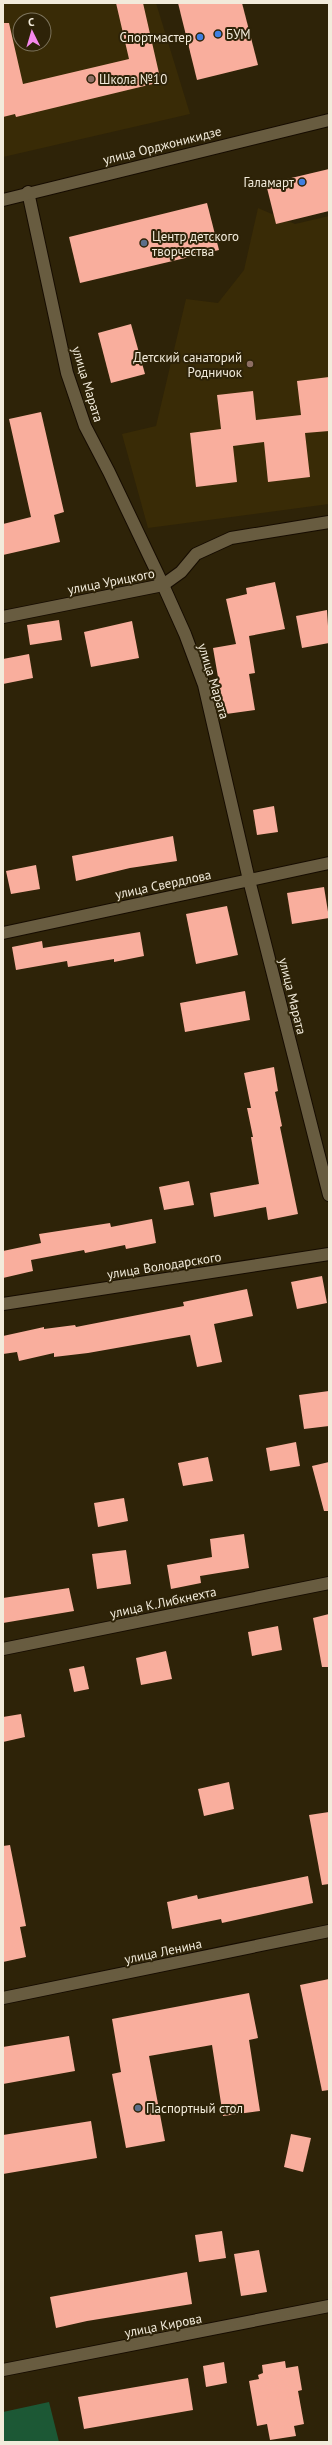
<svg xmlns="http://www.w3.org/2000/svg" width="332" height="2445" viewBox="0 0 332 2445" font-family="'PT Sans',sans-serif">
<rect width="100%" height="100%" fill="#2e2308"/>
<g fill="#392b06" fill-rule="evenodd">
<path d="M3,3h153l34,111 -187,43zM20,20h24v24h-24z"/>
<polygon points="258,208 295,224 329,216 329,504 148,528 122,434 156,426 186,299 218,303 244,270"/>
</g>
<polygon fill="#1c5835" points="49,2402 59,2442 3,2442 3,2412"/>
<g fill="#f9ae9d">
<polygon points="116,3 143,3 161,82 16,117 15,114 3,117 3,23 9,23 23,84 129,59"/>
<polygon points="178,3 242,3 258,65 197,80"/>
<polygon points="329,169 329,211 276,224 266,184"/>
<polygon points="207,203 219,250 80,283 69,237"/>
<polygon points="131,324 145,374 111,383 98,333"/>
<polygon points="329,377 329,431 305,433 310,477 268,482 264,442 233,446 237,482 196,487 190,433 221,429 217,395 253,391 256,420 301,415 297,381"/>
<polygon points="41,412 64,512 54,515 60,542 3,555 3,524 31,517 9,419"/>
<polygon points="275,582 285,629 249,636 255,673 249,674 255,710 219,715 213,684 219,683 213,648 236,644 226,599 247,594 246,588"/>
<polygon points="327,610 329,643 302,648 296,616"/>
<polygon points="59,620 62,640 30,645 27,625"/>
<polygon points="132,621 139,658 91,667 84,632"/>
<polygon points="29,654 33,678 3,684 3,659"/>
<polygon points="274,806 278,832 257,835 253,810"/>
<polygon points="173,836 177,861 130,868 76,881 72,856"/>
<polygon points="36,865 40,889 11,894 6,871"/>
<polygon points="324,887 329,918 292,924 287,893"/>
<polygon points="227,906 238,955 196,964 186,914"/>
<polygon points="140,932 144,956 114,962 114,959 68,967 67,961 16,970 12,947 42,941 43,948"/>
<polygon points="245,991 250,1020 185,1032 180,1003"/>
<polygon points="274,1067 278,1091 275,1092 282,1126 280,1127 298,1214 268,1220 266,1207 214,1217 210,1193 259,1184 251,1137 253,1137 247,1108 251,1108 244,1073"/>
<polygon points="189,1181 194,1205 164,1210 159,1187"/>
<polygon points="152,1219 156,1243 126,1249 125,1245 85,1253 84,1250 31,1260 33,1271 3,1278 3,1251 41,1243 39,1234 110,1223 111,1227"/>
<polygon points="322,1276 327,1303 297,1309 291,1282"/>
<polygon points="247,1289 253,1316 214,1324 222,1362 197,1367 190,1335 88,1353 54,1357 54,1353 19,1361 17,1352 3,1354 3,1336 44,1327 44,1329 75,1325 76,1327 184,1306 183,1302"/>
<polygon points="329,1391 329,1426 304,1429 299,1395"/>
<polygon points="296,1442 300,1466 270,1471 266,1448"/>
<polygon points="208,1457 213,1481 183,1486 178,1463"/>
<polygon points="329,1462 329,1511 324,1511 312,1466"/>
<polygon points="124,1498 128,1521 98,1527 94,1503"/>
<polygon points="244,1534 249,1568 200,1576 201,1583 171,1589 167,1565 212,1557 210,1539"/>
<polygon points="126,1550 131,1584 97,1589 92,1554"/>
<polygon points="69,1588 74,1611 3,1623 3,1598"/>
<polygon points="329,1614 329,1667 322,1667 313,1618"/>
<polygon points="278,1626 282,1650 252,1656 248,1632"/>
<polygon points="166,1651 172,1679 141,1685 136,1658"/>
<polygon points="84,1666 89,1689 74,1692 69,1669"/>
<polygon points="21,1714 25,1737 3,1742 3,1717"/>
<polygon points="229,1782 234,1809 204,1816 198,1789"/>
<polygon points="329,1812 329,1884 322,1885 309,1815"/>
<polygon points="10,1845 26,1926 20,1927 26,1957 3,1962 3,1846"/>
<polygon points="308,1876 313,1903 222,1923 221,1919 172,1929 167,1902 197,1895 198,1899"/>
<polygon points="329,1979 329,2090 322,2091 300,1985"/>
<polygon points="249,1993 258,2038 249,2040 260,2111 223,2116 212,2045 149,2056 165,2141 126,2148 112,2074 121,2072 112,2019"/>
<polygon points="69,2036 75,2071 3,2084 3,2047"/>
<polygon points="91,2121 97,2158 3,2174 3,2135"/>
<polygon points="291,2134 311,2138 303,2172 284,2167"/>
<polygon points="222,2231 226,2258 199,2262 195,2235"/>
<polygon points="259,2250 267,2292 241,2296 234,2254"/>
<polygon points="187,2272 192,2304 87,2321 56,2328 50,2297"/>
<polygon points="285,2361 286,2368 298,2366 302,2390 298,2391 304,2424 294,2426 296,2436 270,2440 267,2424 257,2426 249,2381 259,2379 258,2375 263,2373 262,2365"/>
<polygon points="224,2362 227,2383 206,2387 203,2366"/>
<polygon points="188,2378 193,2410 84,2429 78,2397"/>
</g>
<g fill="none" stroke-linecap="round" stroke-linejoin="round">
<defs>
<g id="minor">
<polyline points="28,192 67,373 85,426 109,472 163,585 185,634 204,685 249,880 329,1195"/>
<polyline points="3,617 163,585 181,572 196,554 231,538 329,522"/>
<polyline points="3,933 329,863"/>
<polyline points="3,1304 329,1254"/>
<polyline points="3,1649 329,1583"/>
</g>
<g id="secondary">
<polyline points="3,200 329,120"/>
<polyline points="3,1998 329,1931"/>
<polyline points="3,2370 329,2306"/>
</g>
</defs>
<use href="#minor" stroke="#160c00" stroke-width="14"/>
<use href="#secondary" stroke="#160c00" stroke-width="14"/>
<use href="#minor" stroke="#685c40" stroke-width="12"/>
<use href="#secondary" stroke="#685c40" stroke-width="12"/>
</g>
<g fill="#3f7fe0" stroke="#2e2308" stroke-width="1.5">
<circle cx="218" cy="34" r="4"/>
<circle cx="200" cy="37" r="4"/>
<circle cx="302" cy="182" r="4"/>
</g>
<g fill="#8d6e63" stroke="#2e2308" stroke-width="1.5">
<circle cx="91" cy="79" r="4"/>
<circle cx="250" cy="364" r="4"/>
</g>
<g fill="#5c6f8a" stroke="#2e2308" stroke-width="1.5">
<circle cx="144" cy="243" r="4"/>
<circle cx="138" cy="2108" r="4"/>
</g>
<g text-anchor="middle" stroke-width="4" stroke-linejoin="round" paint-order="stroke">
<g font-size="13" fill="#f2ebdb" stroke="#2e2308" text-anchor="start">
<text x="226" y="39">БУМ</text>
<text x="192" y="42" text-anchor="end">Спортмастер</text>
<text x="99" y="84">Школа №10</text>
<text x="294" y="187" text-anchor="end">Галамарт</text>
<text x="152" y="241">Центр детского<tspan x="152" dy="15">творчества</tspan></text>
<text x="242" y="362" text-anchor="end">Детский санаторий<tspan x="242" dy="15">Родничок</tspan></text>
<text x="146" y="2113">Паспортный стол</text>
</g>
<g font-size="13" fill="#f2ebdb" stroke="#2e2308">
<text transform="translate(162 145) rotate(-14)" y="5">улица Орджоникидзе</text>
<text transform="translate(88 384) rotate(73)" y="5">улица Марата</text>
<text transform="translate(111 581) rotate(-11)" y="5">улица Урицкого</text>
<text transform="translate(214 681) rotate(73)" y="5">улица Марата</text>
<text transform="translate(163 884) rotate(-12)" y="5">улица Свердлова</text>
<text transform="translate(293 996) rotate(76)" y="5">улица Марата</text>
<text transform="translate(164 1265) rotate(-9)" y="5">улица Володарского</text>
<text transform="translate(163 1602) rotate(-12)" y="5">улица К.Либкнехта</text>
<text transform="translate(163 1951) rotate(-12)" y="5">улица Ленина</text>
<text transform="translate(163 2325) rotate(-11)" y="5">улица Кирова</text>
</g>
</g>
<rect width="332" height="2445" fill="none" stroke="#f2ebdb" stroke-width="8"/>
<g transform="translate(32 32) rotate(355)"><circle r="19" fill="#2e2308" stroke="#7c735c"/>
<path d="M0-3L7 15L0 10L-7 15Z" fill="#f688ec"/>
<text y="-6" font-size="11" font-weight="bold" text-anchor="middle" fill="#f2ebdb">С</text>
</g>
</svg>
